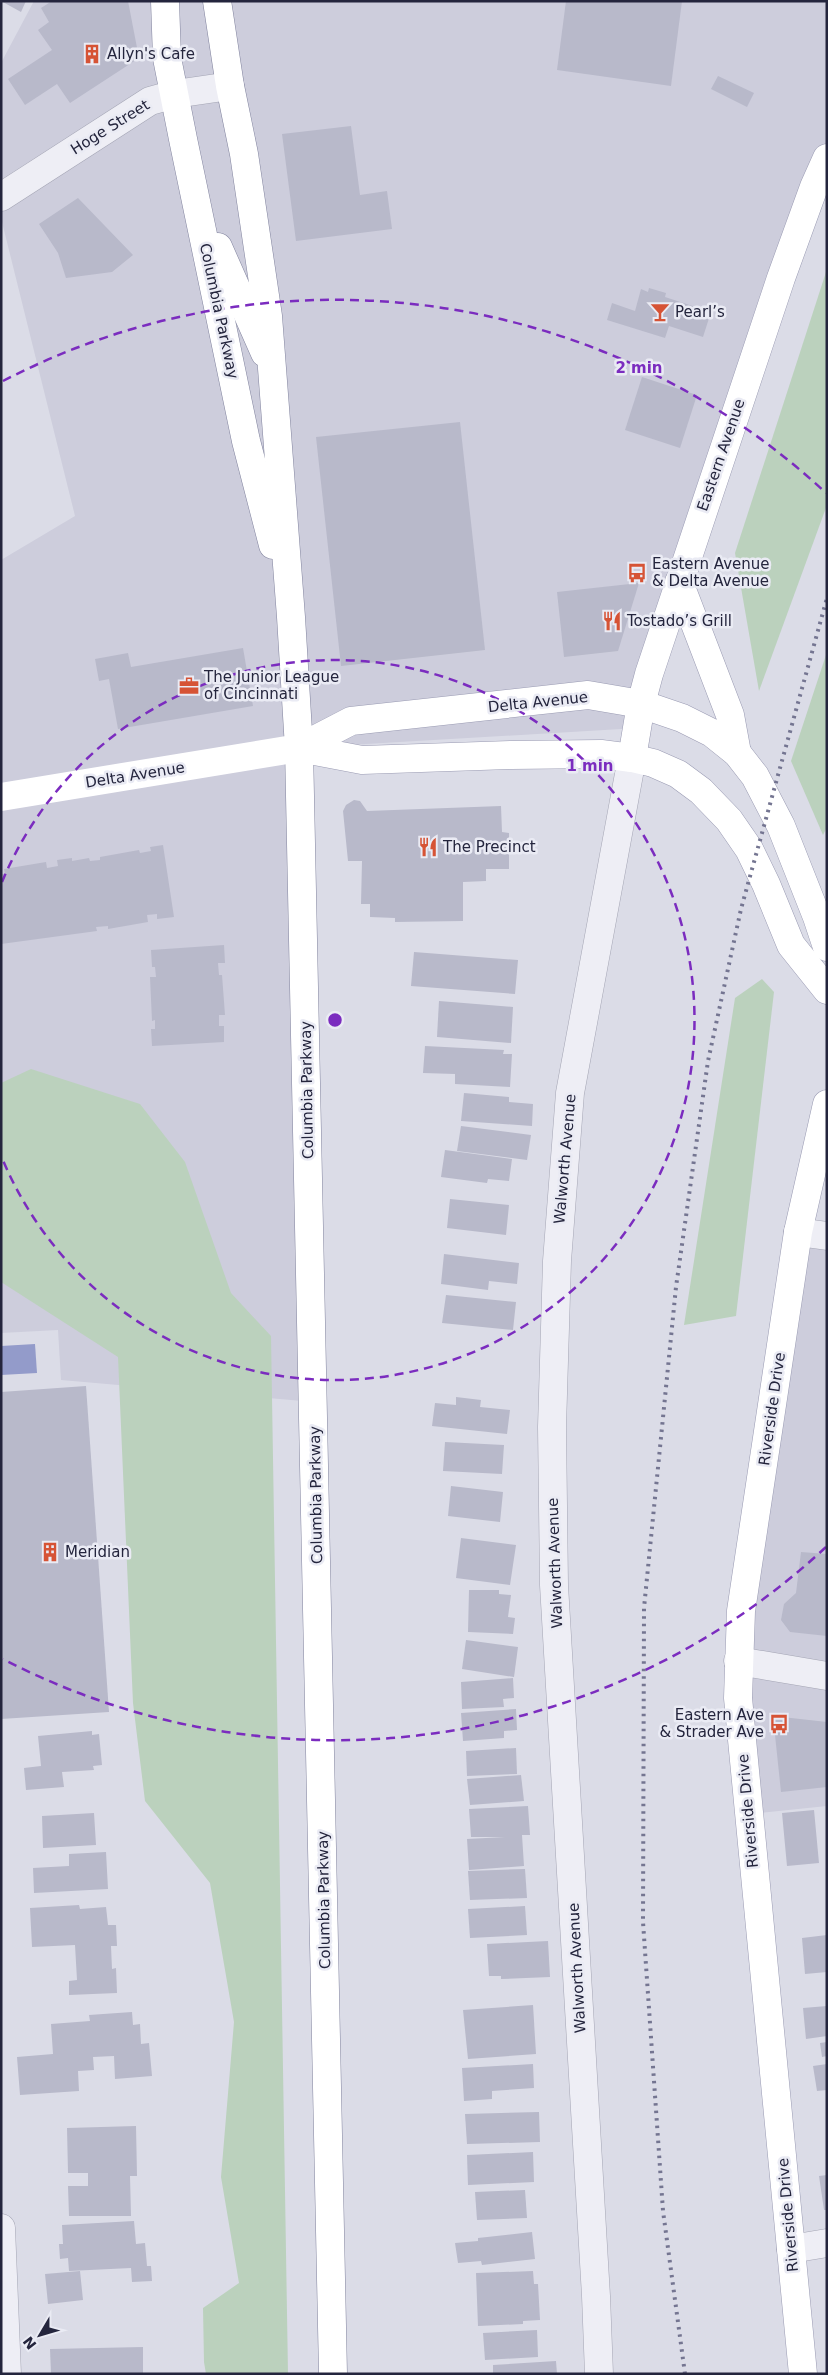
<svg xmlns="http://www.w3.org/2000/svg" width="828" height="2375" viewBox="0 0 828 2375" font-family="'DejaVu Sans',sans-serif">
<rect width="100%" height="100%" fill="#dbdce7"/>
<g fill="#cdcddc">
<polygon points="34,1 827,1 827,161 638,728 298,748 314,1402 61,1380 58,1330 1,1333 1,560 75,516 1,218 1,63"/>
<polygon points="798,1232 827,1236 827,1806 749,1814 738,1698"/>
</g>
<g fill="#bbd1bd">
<polygon points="827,269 827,505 759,691 735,553"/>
<polygon points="827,652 827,827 823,835 791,761"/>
<polygon points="762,979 774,992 736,1316 684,1325 735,998"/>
<polygon points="31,1069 140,1104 185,1162 231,1293 271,1336 288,2374 206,2374 204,2362 203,2308 239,2283 221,2177 234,2022 210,1883 145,1801 133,1703 118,1357 1,1282 1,1083"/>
</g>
<polygon fill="#939bca" points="35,1344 37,1373 1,1375 1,1346"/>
<g fill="#b8b9ca">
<polygon points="1,1 26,1 21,12"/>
<polygon points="52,1 128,1 139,58 70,103 57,84 25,105 8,79 52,50 38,30 49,22 41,8"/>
<polygon points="566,1 682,1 671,86 557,70"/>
<polygon points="718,76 754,93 747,107 711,89"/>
<polygon points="351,126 360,195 387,191 392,229 296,241 282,134"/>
<polygon points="78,198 133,255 112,272 66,278 58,253 39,224"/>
<polygon points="649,288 666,293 665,297 711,312 703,337 669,326 665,338 607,320 612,303 635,311 641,289 648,292"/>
<polygon points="642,377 697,395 680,448 625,430"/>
<polygon points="460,422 485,650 341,666 316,437"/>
<polygon points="639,583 618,651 564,657 557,592"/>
<polygon points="243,648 253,706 118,729 109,679 99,681 95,659 128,653 131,667"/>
<polygon points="354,800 360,801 367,811 501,806 502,832 509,833 509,869 486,869 486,881 463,882 463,921 395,922 395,918 370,917 370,904 361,904 362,861 348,861 343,811 346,805"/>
<polygon points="163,845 174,917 157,919 157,914 147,915 148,922 108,929 108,926 96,927 97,931 1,944 1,874 5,874 4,869 46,862 47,868 58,866 57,860 72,858 72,861 89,858 90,861 100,860 100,857 139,850 140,853 151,851 150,847"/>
<polygon points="224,945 225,963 218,963 219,975 222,975 225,1015 219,1015 219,1026 224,1026 224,1042 152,1046 151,1029 155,1029 155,1020 152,1021 150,977 156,977 155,967 152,967 151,950"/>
<polygon points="414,952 518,960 515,994 411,986"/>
<polygon points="439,1001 513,1007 511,1043 437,1037"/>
<polygon points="425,1046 504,1050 503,1054 512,1054 510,1087 455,1084 455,1074 423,1073"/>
<polygon points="464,1093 509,1097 509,1102 533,1104 532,1126 461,1121"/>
<polygon points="461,1126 531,1135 527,1160 457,1151"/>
<polygon points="445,1150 512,1159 509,1181 488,1179 487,1183 441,1177"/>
<polygon points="450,1199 509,1205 506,1235 447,1228"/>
<polygon points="444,1254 519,1263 517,1284 489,1281 488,1290 441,1284"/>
<polygon points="446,1295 516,1302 513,1330 442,1323"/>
<polygon points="86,1386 109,1712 1,1719 1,1392"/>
<polygon points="456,1397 481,1400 480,1407 510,1410 507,1434 432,1426 435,1403 456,1405"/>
<polygon points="445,1442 504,1445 502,1474 443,1471"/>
<polygon points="451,1486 503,1492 500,1522 448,1516"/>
<polygon points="461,1538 516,1545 510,1585 456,1578"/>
<polygon points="801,1552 827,1554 827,1636 790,1632 781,1620 784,1604 796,1593"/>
<polygon points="469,1590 499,1590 499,1594 511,1595 508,1617 515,1618 513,1634 468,1632"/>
<polygon points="466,1640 518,1647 514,1677 462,1669"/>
<polygon points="513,1678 514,1698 503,1699 504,1707 462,1709 461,1682"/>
<polygon points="516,1709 517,1730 504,1731 504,1738 463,1741 461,1713"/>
<polygon points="773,1716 827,1722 827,1787 781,1792"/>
<polygon points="92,1731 92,1735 99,1734 102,1765 93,1766 94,1770 62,1772 64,1787 26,1790 24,1768 41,1766 38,1736"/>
<polygon points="516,1748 517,1774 467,1776 466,1751"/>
<polygon points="521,1775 524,1801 470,1805 467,1779"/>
<polygon points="528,1806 530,1835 522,1835 524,1866 469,1870 467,1839 505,1837 471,1837 469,1809"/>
<polygon points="814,1810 819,1863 787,1866 782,1813"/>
<polygon points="94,1813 96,1845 43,1848 42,1816"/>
<polygon points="106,1852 108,1889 34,1893 33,1868 69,1866 69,1854"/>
<polygon points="525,1869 527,1898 470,1900 468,1871"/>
<polygon points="79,1905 80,1909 106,1907 108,1925 116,1925 117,1946 111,1946 112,1969 116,1968 117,1993 69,1995 69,1981 77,1980 75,1945 32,1947 30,1908"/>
<polygon points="525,1906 527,1935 470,1938 468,1909"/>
<polygon points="827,1935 827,1972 805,1974 802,1938"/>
<polygon points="548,1941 550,1977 501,1979 501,1976 489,1976 487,1944"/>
<polygon points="533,2005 536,2054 468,2059 463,2010"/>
<polygon points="827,2006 827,2036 806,2039 803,2008"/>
<polygon points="132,2012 133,2025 140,2024 141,2044 149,2043 152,2076 115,2079 114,2056 93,2057 94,2070 78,2071 79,2091 20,2095 17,2057 53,2054 51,2024 90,2021 89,2015"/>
<polygon points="827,2042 827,2056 822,2057 820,2043"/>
<polygon points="533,2064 534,2088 492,2091 492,2099 464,2101 462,2068"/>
<polygon points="827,2064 827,2090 817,2091 813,2066"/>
<polygon points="539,2112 540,2142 467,2144 465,2114"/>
<polygon points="136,2126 137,2176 130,2176 131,2216 69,2216 68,2186 88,2186 88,2173 68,2173 67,2128"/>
<polygon points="533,2152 534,2182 468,2185 467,2155"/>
<polygon points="827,2175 827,2210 824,2210 819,2176"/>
<polygon points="525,2190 527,2218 477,2220 475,2192"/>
<polygon points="134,2221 136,2244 145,2243 147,2266 151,2266 152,2281 132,2282 131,2268 69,2271 68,2258 60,2259 59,2244 63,2244 62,2225"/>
<polygon points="532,2232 535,2259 482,2265 481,2261 458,2263 455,2243 478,2241 478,2238"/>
<polygon points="80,2271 83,2300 48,2304 45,2274"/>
<polygon points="533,2271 534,2284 538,2284 540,2320 523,2321 523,2324 478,2326 476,2273"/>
<polygon points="537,2330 538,2357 485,2360 483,2333"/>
<polygon points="143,2347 143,2374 51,2374 50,2349"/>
<polygon points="556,2361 557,2374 493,2374 493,2365"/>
</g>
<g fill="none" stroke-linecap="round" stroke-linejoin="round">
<defs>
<g id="minor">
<polyline points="1,197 150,101 175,94 230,86"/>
<polyline points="798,1232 827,1236"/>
<polyline points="738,1661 827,1676"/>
<polyline points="1,2228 7,2374"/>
<polyline points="791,2249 827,2243"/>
<polyline points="599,2374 596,2296 554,1585 552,1427 557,1261 570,1093 632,758"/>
</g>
<g id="primary">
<polyline points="679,582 730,715 737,753"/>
<polyline points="299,748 351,721 588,695 641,704 682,718 712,733 737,753 755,776 781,826 817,917 827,947"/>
<polyline points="299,748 362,760 511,755 601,754 632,758 653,763 678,774 701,791 729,820 749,849 766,884 791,945 827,990"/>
<polyline points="632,758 641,704 649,674 781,278 814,187 827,158"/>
<polyline points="803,2374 738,1698 741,1611 798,1232 827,1104"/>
</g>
<g id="trunk">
<polyline points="165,1 167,58 183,139 246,441 273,545"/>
<polyline points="217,1 230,86 244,154 268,316 291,617 299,748 333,2374"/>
<polyline points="218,247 265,353"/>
</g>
</defs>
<use href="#minor" stroke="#a4a5b4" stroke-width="29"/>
<use href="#primary" stroke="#9a9bb3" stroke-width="29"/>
<use href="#trunk" stroke="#81839e" stroke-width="29"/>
<use href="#minor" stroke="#eeeef5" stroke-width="28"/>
<polyline stroke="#fff" stroke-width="28" points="1,797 299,748"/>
<use href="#primary" stroke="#fff" stroke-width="28"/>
<use href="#trunk" stroke="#fff" stroke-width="28"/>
<polyline stroke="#747591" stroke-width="4" stroke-dasharray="2.5 5" stroke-linecap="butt" points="685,2374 663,2211 643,1922 644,1608 676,1287 708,1061 741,909 827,598"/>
</g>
<g fill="none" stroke="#7b2cbf" stroke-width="2.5" stroke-dasharray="9 6">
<path d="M2 882A360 360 0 1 1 2 1158"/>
<path d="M826 1547A720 720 0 0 1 3 1659M3 381A720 720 0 0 1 826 493"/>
</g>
<defs>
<symbol id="building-bare" viewBox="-9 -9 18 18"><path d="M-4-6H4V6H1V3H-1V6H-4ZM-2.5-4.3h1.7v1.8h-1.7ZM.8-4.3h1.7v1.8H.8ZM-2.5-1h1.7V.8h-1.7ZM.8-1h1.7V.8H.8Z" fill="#d65335" stroke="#eaebf4" stroke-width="2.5" paint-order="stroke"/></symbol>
<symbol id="bar-bare" viewBox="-9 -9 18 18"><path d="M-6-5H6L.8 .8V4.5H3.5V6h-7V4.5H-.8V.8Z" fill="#d65335" stroke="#eaebf4" stroke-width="2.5" paint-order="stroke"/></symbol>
<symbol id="bus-bare" viewBox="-9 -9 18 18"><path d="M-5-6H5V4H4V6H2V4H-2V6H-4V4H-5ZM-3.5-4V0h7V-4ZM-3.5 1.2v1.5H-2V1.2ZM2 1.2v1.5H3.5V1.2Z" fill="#d65335" stroke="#eaebf4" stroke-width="2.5" paint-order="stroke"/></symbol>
<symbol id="restaurant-bare" viewBox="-9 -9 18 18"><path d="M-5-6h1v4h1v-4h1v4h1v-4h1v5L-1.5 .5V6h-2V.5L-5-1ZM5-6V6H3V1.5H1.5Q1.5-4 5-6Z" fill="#d65335" stroke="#eaebf4" stroke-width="2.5" paint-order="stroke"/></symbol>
<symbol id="office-bare" viewBox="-9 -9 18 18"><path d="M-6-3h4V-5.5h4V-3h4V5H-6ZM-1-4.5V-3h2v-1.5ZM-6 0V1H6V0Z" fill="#d65335" stroke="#eaebf4" stroke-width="2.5" paint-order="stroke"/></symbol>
</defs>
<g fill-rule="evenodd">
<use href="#building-bare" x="78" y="40" width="28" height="28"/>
<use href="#bar-bare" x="646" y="298" width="28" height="28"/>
<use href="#bus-bare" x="623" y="559" width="28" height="28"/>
<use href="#restaurant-bare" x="598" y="607" width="28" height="28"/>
<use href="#office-bare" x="175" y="672" width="28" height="28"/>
<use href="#restaurant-bare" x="414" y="833" width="28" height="28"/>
<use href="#building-bare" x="36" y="1538" width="28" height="28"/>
<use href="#bus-bare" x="765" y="1710" width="28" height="28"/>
</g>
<g text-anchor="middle" stroke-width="5" stroke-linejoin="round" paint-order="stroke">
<g font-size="15" fill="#24253d" stroke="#eaebf4" text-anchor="start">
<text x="107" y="59">Allyn's Cafe</text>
<text x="675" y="317">Pearl’s</text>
<text x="652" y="569">Eastern Avenue<tspan x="652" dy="17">&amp; Delta Avenue</tspan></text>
<text x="627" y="626">Tostado’s Grill</text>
<text x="204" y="682">The Junior League<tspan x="204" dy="17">of Cincinnati</tspan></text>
<text x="443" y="852">The Precinct</text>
<text x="65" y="1557">Meridian</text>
<text x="764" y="1720" text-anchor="end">Eastern Ave<tspan x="764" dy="17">&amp; Strader Ave</tspan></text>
</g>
<g font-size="15" fill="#24253d" stroke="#eaebf4">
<text transform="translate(110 127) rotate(-32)" y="5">Hoge Street</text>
<text transform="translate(219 311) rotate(78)" y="5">Columbia Parkway</text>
<text transform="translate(721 455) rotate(-71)" y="5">Eastern Avenue</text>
<text transform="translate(538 702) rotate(-6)" y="5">Delta Avenue</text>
<text transform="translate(135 775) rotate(-9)" y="5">Delta Avenue</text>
<text transform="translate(307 1090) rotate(-91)" y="5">Columbia Parkway</text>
<text transform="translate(565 1159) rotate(-85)" y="5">Walworth Avenue</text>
<text transform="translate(772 1409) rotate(-82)" y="5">Riverside Drive</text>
<text transform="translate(316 1495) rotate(-91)" y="5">Columbia Parkway</text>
<text transform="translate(555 1563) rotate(-92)" y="5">Walworth Avenue</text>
<text transform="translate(748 1811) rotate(-95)" y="5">Riverside Drive</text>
<text transform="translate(324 1900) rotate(-91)" y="5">Columbia Parkway</text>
<text transform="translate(577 1968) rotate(-93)" y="5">Walworth Avenue</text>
<text transform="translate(788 2215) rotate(-95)" y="5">Riverside Drive</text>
</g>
</g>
<circle cx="335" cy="1020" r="8" fill="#7b2cbf" stroke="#eaebf4" stroke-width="2.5"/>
<g font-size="15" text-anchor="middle" font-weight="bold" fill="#7b2cbf" stroke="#eaebf4" stroke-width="5" stroke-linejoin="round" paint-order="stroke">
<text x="639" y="373">2 min</text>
<text x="590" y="771">1 min</text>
</g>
<rect width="828" height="2375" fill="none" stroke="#24253d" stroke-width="5"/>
<g transform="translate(40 2335) rotate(232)" stroke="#eaebf4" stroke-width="4" paint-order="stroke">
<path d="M0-4L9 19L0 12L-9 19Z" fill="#24253d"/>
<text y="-8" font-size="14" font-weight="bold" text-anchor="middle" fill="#24253d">N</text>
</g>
</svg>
